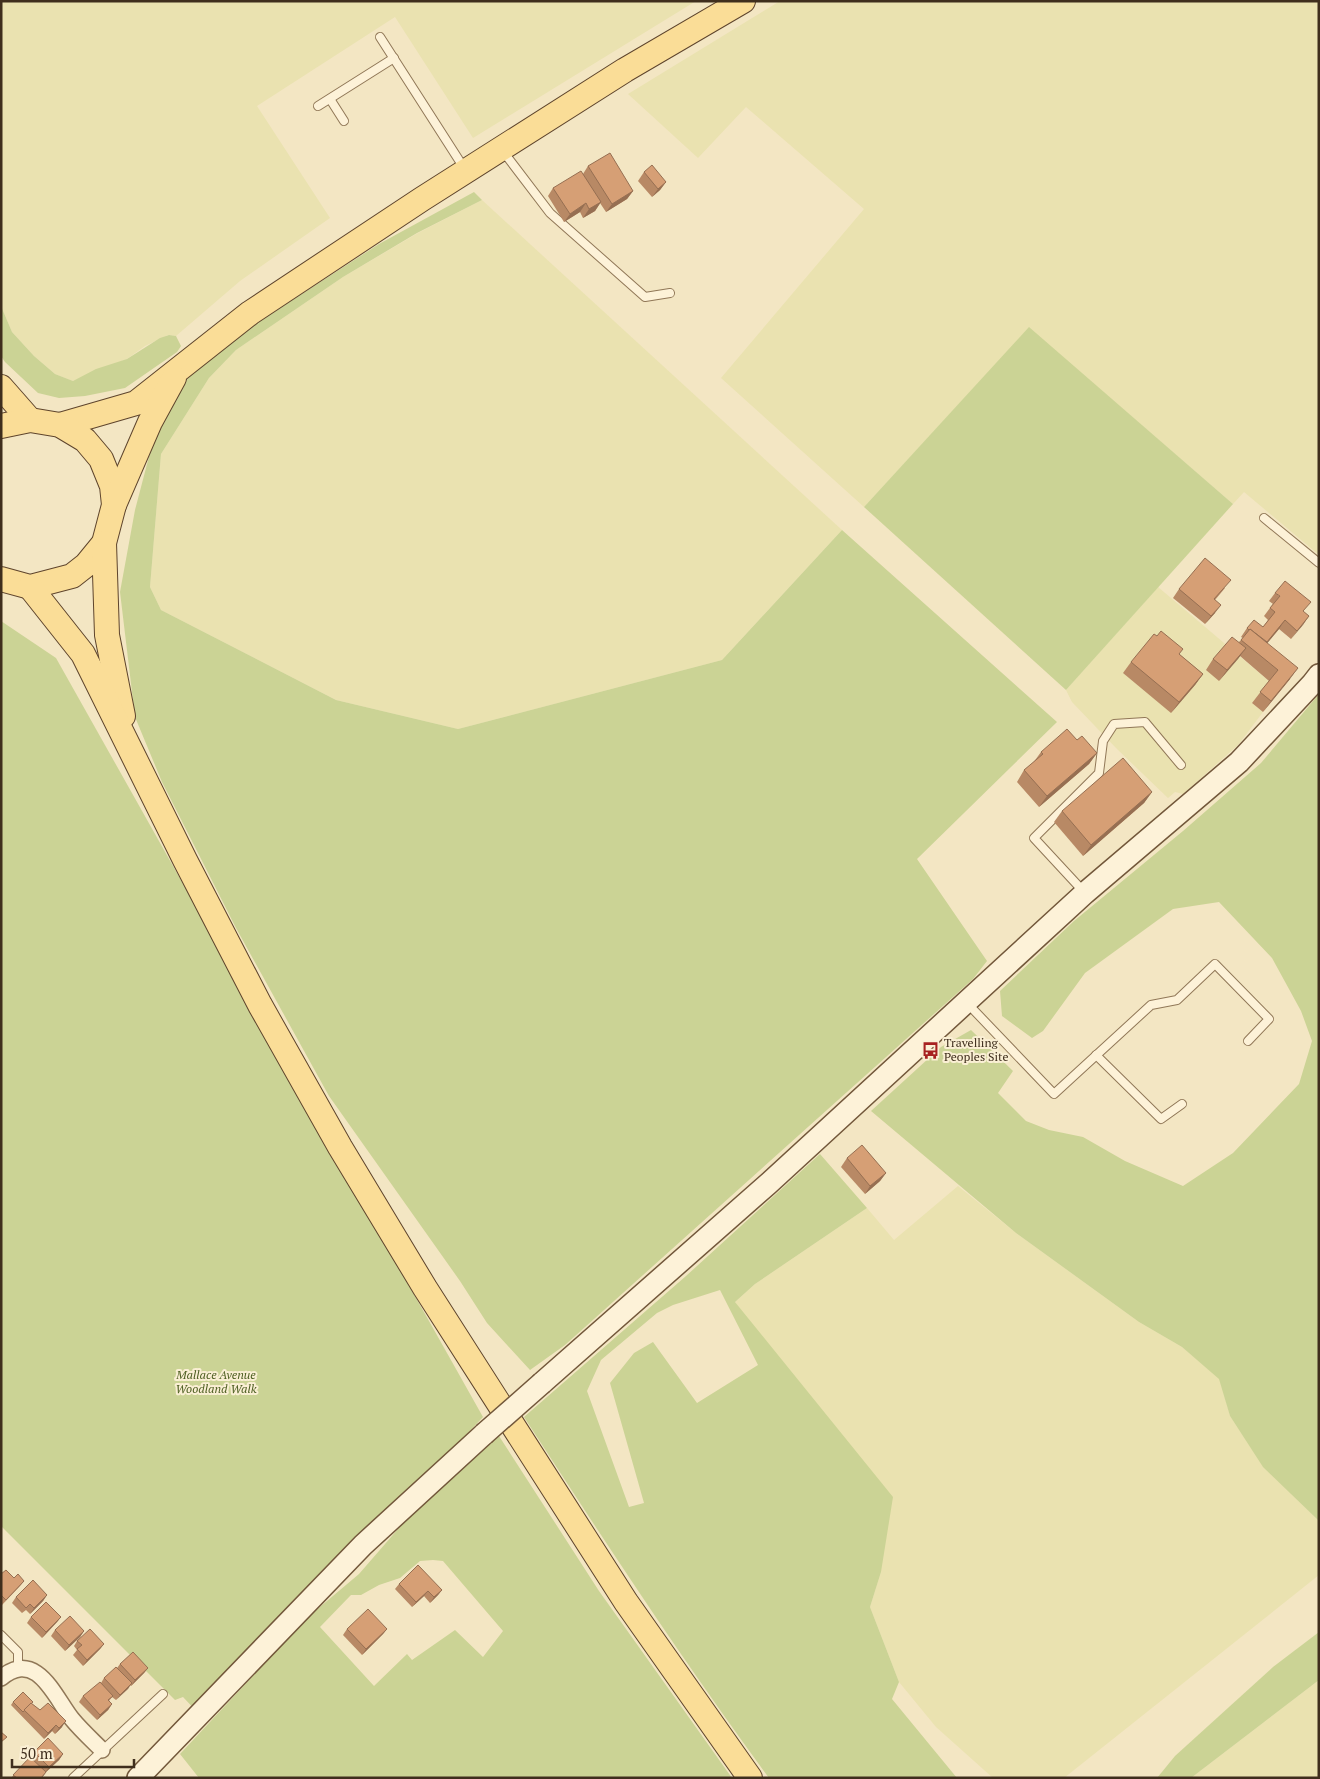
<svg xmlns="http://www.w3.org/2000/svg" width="1320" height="1779" viewBox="0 0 1320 1779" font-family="'PT Serif',serif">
<rect width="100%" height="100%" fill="#f3e6c3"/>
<g fill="#eae2b0">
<polygon points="1,1 696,1 473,138 395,17 257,106 330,218 240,281 176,336 168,335 145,346 127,359 73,381 55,374 34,356 12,332 1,306"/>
<polygon points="780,1 1319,1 1319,555 1244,492 1233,504 1029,328 864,507 721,378 864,209 746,107 698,158 628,94"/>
<polygon points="482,200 842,530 722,660 458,729 336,700 161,610 150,587 161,454 209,378 236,350 343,277 418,233"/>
<polygon points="1158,587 1270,682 1252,703 1263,712 1238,745 1183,794 1175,792 1168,798 1117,749 1072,702 1066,690"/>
<polygon points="958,1186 1016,1233 1139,1322 1182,1347 1220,1379 1230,1416 1263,1466 1319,1521 1319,1575 1064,1778 993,1778 936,1727 899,1682 870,1607 881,1572 735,1302 755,1284 867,1208 894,1240"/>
<polygon points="1319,1680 1319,1778 1191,1778"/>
</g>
<g fill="#cbd395" fill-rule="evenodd">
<polygon points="474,192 482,200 417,233 343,277 236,350 209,378 161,454 150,587 161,610 336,700 458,729 722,660 842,530 1057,722 917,859 987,961 973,979 565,1345 530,1370 487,1323 460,1281 329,1096 236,928 162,782 135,717 120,592 135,510 157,426 180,384 217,349 379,244"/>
<polygon points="1,306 12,332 34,356 55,374 73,381 96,369 127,359 160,338 169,335 176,336 181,346 177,352 125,388 85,396 59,398 38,393 5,362 1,356"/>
<polygon points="1029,327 1233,504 1066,690 864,507"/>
<polygon points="1,621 56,658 483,1417 200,1715 183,1697 175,1700 1,1526"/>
<polygon points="1319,694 1319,1521 1263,1467 1230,1416 1219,1379 1182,1347 1139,1322 1016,1233 871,1111 941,1047 971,1030 1013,1071 998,1093 1026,1121 1049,1130 1083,1137 1125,1161 1183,1186 1233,1153 1299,1084 1312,1041 1301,1011 1272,958 1219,902 1173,909 1085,973 1043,1031 1032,1038 1002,1016 1000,991 1074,921 1183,831 1261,763"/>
<path d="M820,1154l47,54 -112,76 -20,18 158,195 -12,75 -11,35 29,75 -7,17 65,79h-188c-86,-117 -166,-239 -245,-361l162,-141zM720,1290l38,75 -61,38 -44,-61 -19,11 -24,30 34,120 -15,4 -42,-116 14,-31 56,-47 16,-8z"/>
<path d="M499,1436l100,155 133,187h-533l-19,-24 128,-137 51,-43 46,-53zM433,1560l10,1 60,70 -20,26 -28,-27 -43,30 -5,-6 -33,32 -54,-59 31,-32h10l18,-10 21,-7 20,-17z"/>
<polygon points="1319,1632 1319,1680 1191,1778 1157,1778 1175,1756 1273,1667"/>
</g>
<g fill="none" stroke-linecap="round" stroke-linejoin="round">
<defs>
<g id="lane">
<polyline points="380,37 464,168"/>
<polyline points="330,99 344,121"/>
<polyline points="318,106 394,58"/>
<polyline points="502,150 550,213 645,297 670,293"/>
<polyline points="1264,518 1319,563"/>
<polyline points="1084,892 1034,838 1099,773 1103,741 1114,724 1145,722 1181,765"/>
<polyline points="967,1003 1054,1094 1151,1005 1177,1000 1215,964 1269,1019 1248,1041"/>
<polyline points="1096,1055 1161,1119 1182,1104"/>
<polyline points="1,1635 18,1652 18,1670"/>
<polyline points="73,1778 163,1694"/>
</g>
<path id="street" d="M1,1678c36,-30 54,20 71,41 9,11 20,21 30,31"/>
<g id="secondary">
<polyline points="542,1383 768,1184 1085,893 1239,762 1312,684 1319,675"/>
<polyline points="138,1778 363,1545 484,1434"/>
</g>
<g id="primary">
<polyline points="1,387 30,420"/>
<polyline points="60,425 136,403 250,313 422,199 625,70 743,1"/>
<polyline points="1,426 30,420 60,425 85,440 101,459 112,486 114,505 104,543 86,565 72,576 30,587 1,579"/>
<polyline points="114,505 150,422 174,378"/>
<polyline points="104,543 107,635 123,716"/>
<polyline points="30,587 83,654 185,860 260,1005 340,1147 425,1288 626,1602 750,1778"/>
</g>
</defs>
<use href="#lane" stroke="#907757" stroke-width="10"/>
<use href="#street" stroke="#907757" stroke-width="18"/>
<use href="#secondary" stroke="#72573a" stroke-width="24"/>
<use href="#primary" stroke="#5e442c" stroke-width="26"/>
<use href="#lane" stroke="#fdf2d8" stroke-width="8"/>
<use href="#street" stroke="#fdf2d8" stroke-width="15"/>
<use href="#secondary" stroke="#fdf2d8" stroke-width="21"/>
<use href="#primary" stroke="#fadd97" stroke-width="24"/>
<defs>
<polyline id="secondary-bridge" points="484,1434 542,1383"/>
</defs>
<use href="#secondary-bridge" stroke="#72573a" stroke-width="24" stroke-linecap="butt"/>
<use href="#secondary-bridge" stroke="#fdf2d8" stroke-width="21"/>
</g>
<g fill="#b88965">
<polygon points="588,166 633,191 627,199 606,212 600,203 595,211 583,218 580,212 564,222 548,196 553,188 583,174"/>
<polygon points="644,172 666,182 660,190 652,197 638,181"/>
<polygon points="1225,588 1215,600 1215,613 1205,624 1173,598 1179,589"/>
<polygon points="1275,593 1309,616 1291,639 1279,629 1267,643 1290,679 1263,712 1252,703 1269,681 1240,656 1219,681 1206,670 1213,659 1239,642 1243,638 1241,637 1247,628 1263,627 1268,620 1264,616 1273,604 1269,601"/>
<polygon points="1179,654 1203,674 1195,685 1171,713 1123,673 1131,662"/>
<polygon points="1077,740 1097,753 1089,764 1039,807 1017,782 1024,770 1033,763 1041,752"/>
<polygon points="1152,792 1144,803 1083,856 1054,822 1062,811"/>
<polygon points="847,1158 886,1173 880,1181 865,1194 841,1167"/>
<polygon points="1,1574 24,1581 20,1586 2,1605"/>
<polygon points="399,1584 442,1590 438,1595 430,1603 424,1596 412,1607 395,1589"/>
<polygon points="47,1595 43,1601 30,1614 26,1610 22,1613 12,1603 16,1597"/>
<polygon points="31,1617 61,1617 57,1622 42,1638 27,1623"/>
<polygon points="347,1629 387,1629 383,1634 362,1655 343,1635"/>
<polygon points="55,1630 84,1631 80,1637 65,1651 51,1636"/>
<polygon points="77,1641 104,1644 100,1649 83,1666 73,1655 77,1650 74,1646"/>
<polygon points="120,1664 148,1668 144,1673 131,1686 130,1685 116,1700 112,1697 109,1701 112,1704 108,1710 97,1720 79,1702 83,1696 101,1683 104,1678 117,1668"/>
<polygon points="13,1702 32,1704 62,1727 55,1734 52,1731 44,1739 11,1705"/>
<polygon points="34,1752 63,1754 59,1760 46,1772 42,1778 11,1778 31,1757"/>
</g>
<g fill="#966f52">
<polygon points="666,182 660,190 652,197 658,189"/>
<polygon points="633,191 627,199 606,212 612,204"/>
<polygon points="601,202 595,211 583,218 589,209"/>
<polygon points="586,203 580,212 564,222 570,214"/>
<polygon points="1221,605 1215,613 1205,624 1211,616"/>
<polygon points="1309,616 1303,625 1291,639 1297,631"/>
<polygon points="1285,620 1279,629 1260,652 1265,643"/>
<polygon points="1246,648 1238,659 1219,681 1227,670"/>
<polygon points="1298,668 1290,679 1263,712 1271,701"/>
<polygon points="1203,674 1195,685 1171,713 1179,702"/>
<polygon points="1097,753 1089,764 1039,807 1047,796"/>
<polygon points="1152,792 1144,803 1083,856 1091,845"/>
<polygon points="886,1173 880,1181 865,1194 870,1186"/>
<polygon points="442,1590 438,1595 430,1603 434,1597"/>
<polygon points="428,1591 424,1596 412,1607 416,1602"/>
<polygon points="47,1595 43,1601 30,1614 34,1608"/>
<polygon points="61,1617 57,1622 42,1638 46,1632"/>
<polygon points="387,1629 383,1634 362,1655 366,1649"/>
<polygon points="84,1631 80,1637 65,1651 69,1645"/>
<polygon points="104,1644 100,1649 83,1666 87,1660"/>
<polygon points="148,1668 144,1673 131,1686 135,1680"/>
<polygon points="132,1683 128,1689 116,1700 120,1695"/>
<polygon points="112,1704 108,1710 97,1720 100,1715"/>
<polygon points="66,1721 62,1727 55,1734 59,1728"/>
<polygon points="56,1725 52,1731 44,1739 48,1733"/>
<polygon points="63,1754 59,1760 46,1772 42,1777 41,1778 49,1767"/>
</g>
<g fill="#d69f75" stroke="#966f52">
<polygon points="610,153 633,191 612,204 588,166"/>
<polygon points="652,165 666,182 658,189 644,172"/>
<polygon points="581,171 601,202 589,209 586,203 570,214 553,188"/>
<polygon points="1205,558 1231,580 1214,599 1221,605 1211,616 1179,589"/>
<polygon points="1285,581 1311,602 1303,611 1309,616 1297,631 1285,620 1267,642 1250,629 1249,630 1247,628 1254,620 1263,627 1275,612 1270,608 1280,596 1275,593"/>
<polygon points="1250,629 1298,668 1271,701 1260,692 1278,670 1241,640"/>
<polygon points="1161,631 1183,649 1179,654 1203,674 1179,702 1131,662 1154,634 1157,636"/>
<polygon points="1232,637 1246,648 1227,670 1213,659"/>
<polygon points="1067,729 1077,740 1082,736 1097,753 1047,796 1024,770 1043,754 1041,752"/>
<polygon points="1123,758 1152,792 1091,845 1062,811"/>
<polygon points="862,1145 886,1173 870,1186 847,1158"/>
<polygon points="418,1565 442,1590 434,1597 428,1591 416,1602 399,1584"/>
<polygon points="6,1570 14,1578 18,1574 24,1581 6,1600 1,1595 1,1574"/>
<polygon points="33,1580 47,1595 34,1608 30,1604 26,1608 16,1597"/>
<polygon points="46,1602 61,1617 46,1632 31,1617"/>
<polygon points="368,1609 387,1629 366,1649 347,1629"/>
<polygon points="70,1616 84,1631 69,1645 55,1630"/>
<polygon points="90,1629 104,1644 87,1660 77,1649 82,1645 77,1641"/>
<polygon points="133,1652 148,1668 135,1680 120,1664"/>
<polygon points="116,1667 132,1683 120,1695 104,1678"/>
<polygon points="100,1682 113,1696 108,1700 112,1704 100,1715 83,1696"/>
<polygon points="23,1692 33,1702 23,1712 13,1702"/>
<polygon points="31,1703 40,1710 48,1703 66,1721 59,1728 56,1725 48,1733 24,1710"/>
<polygon points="1,1732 7,1737 1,1742"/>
<polygon points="48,1738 63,1754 49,1767 34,1752"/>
<polygon points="30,1757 46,1772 41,1778 17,1778 13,1775"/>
</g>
<defs>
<symbol id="bus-bare" viewBox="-9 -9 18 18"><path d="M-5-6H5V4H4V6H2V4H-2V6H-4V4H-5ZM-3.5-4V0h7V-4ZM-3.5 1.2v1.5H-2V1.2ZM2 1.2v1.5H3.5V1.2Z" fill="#a72120" stroke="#faefd4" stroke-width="2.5" paint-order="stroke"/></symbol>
</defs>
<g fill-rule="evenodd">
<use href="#bus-bare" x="918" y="1038" width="25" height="25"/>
</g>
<g text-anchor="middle" stroke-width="4" stroke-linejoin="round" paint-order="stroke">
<g font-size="12" fill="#3f2e1d" stroke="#faefd4" text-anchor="start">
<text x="944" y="1047">Travelling<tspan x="944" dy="14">Peoples Site</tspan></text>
</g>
<g font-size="12" font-style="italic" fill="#4d5e21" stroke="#faefd4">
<text x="216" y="1379">Mallace Avenue<tspan x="216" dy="14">Woodland Walk</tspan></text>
</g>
</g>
<rect width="1320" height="1779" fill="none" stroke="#3f2e1d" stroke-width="5"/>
<path d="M12 1759v8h122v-8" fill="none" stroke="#3f2e1d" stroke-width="2.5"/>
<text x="20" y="1759" font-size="15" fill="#3f2e1d" stroke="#faefd4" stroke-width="4" paint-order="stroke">50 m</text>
</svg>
